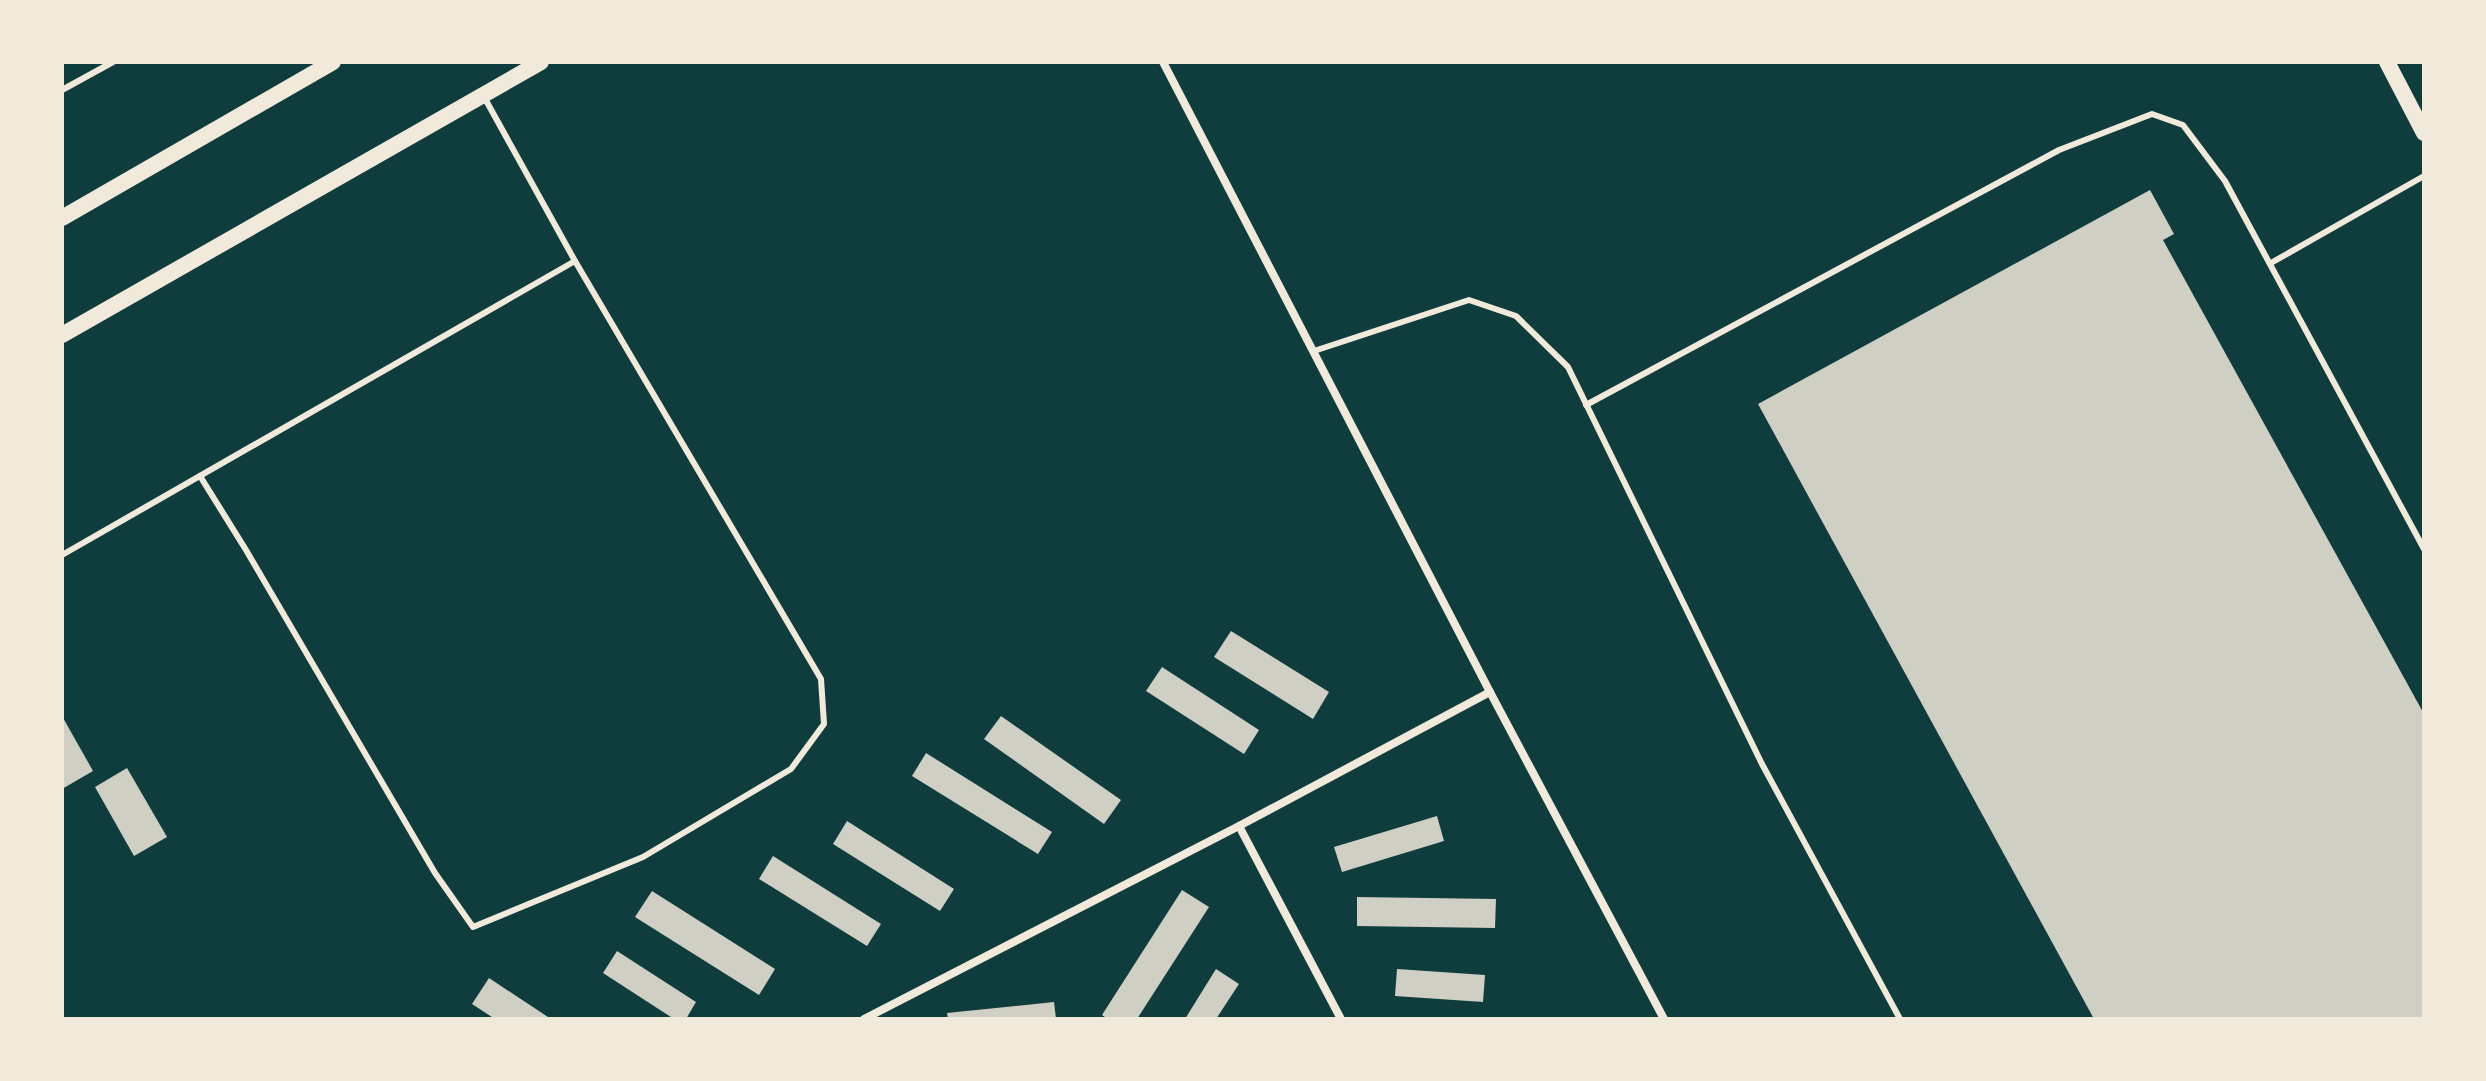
<svg xmlns="http://www.w3.org/2000/svg" width="2486" height="1081" viewBox="0 0 2486 1081" font-family="Manrope,sans-serif">
<rect width="100%" height="100%" fill="#0f3d3e"/>
<g fill="#cfcfc3">
<polygon points="2150,190 2174,234 2163,240 2424,714 2424,1019 2094,1019 1758,404"/>
<polygon points="1231,631 1329,692 1313,719 1214,657"/>
<polygon points="1162,667 1259,730 1244,754 1146,691"/>
<polygon points="62,716 93,771 62,789"/>
<polygon points="1001,716 1121,800 1104,824 984,739"/>
<polygon points="926,753 1052,832 1038,854 912,776"/>
<polygon points="127,768 167,837 134,856 95,787"/>
<polygon points="1437,816 1444,841 1342,872 1334,847"/>
<polygon points="847,821 954,889 940,911 833,844"/>
<polygon points="773,856 881,924 867,946 759,879"/>
<polygon points="1182,890 1209,907 1137,1019 1108,1019 1102,1015"/>
<polygon points="652,891 775,969 759,995 635,917"/>
<polygon points="1357,897 1496,899 1495,928 1357,926"/>
<polygon points="617,951 696,1002 686,1019 674,1019 603,973"/>
<polygon points="1216,969 1239,984 1216,1019 1185,1019"/>
<polygon points="1397,969 1485,975 1483,1002 1395,996"/>
<polygon points="489,978 551,1019 495,1019 472,1004"/>
<polygon points="1054,1002 1056,1019 948,1019 947,1013"/>
</g>
<g fill="none" stroke-linecap="round" stroke-linejoin="round">
<g stroke="#f1e9da" stroke-width="6">
<polyline points="62,90 113,62"/>
<polyline points="2271,263 2424,176"/>
<polyline points="1314,351 1469,300 1516,316 1568,367 1762,764 1900,1019"/>
<polyline points="1586,405 2059,150 2152,114 2183,125 2225,181 2424,549"/>
<polyline points="200,476 246,550 435,873 473,927 643,857 791,769 824,724 821,679 575,261"/>
<polyline points="62,555 575,261 483,95"/>
</g>
<g stroke="#f1e9da" stroke-width="8">
<polyline points="1163,62 1490,692 1664,1019"/>
<polyline points="1239,826 1341,1019"/>
<polyline points="864,1019 1239,826 1490,692"/>
</g>
<g stroke="#f1e9da" stroke-width="16">
<polyline points="2387,62 2424,133"/>
<polyline points="62,218 333,62"/>
<polyline points="62,335 541,62"/>
</g>
</g>
<rect width="2486" height="1081" fill="none" stroke="#f1e9da" stroke-width="128"/>
</svg>
